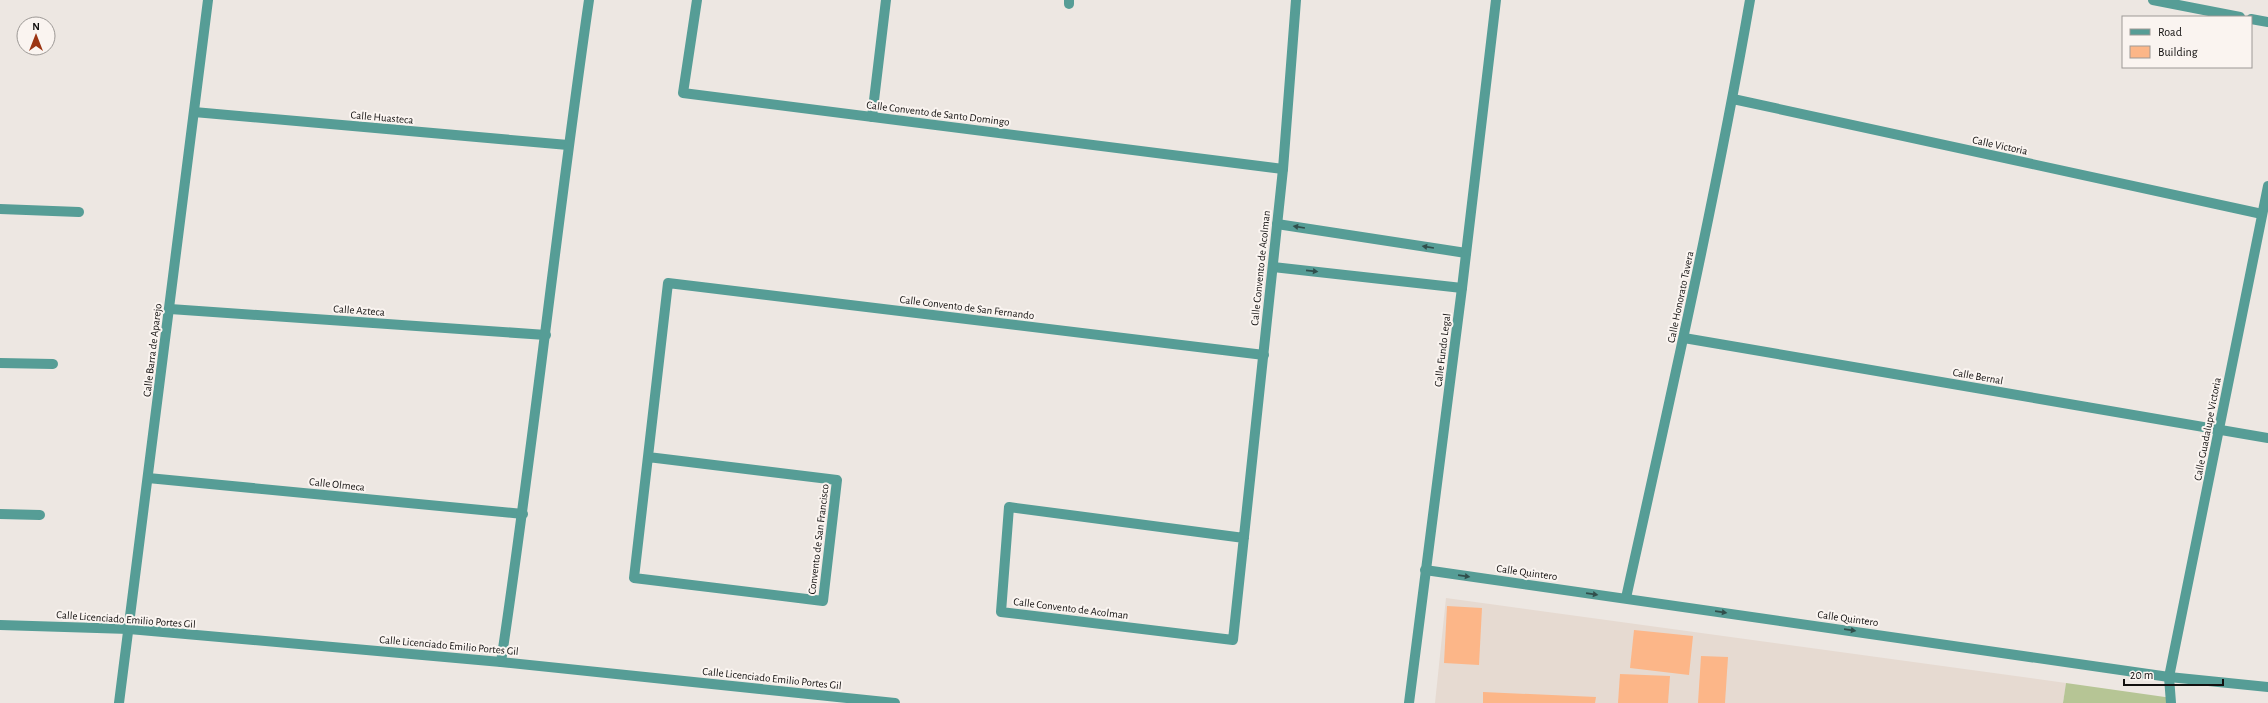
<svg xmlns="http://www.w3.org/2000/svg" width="2268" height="703" viewBox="0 0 2268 703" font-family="'Alegreya Sans',sans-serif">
<rect width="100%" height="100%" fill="#ede7e2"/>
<polygon fill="#e6dad1" points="1446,598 2066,683 2063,703 1435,703"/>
<polygon fill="#b6c595" points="2066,683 2172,698 2171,703 2063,703"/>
<g fill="#fcb688">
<polygon points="1447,606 1482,608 1479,665 1444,663"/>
<polygon points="1634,630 1693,636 1689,675 1630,668"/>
<polygon points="1701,656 1728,657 1725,703 1698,703"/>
<polygon points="1620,674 1670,676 1668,703 1618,703"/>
<polygon points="1483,692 1596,697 1595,703 1483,703"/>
</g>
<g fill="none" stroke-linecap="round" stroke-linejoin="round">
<polyline stroke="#569d96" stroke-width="10" points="2169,677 2171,703"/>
<g stroke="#569d96" stroke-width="10">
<polyline points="697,0 683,93 1283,169"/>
<polyline points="1069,4 1069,0"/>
<polyline points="1733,99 2262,214"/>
<polyline points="194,112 568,145"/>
<polyline points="872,117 886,0"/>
<polyline points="0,209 79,212"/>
<polyline points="1277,224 1466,253"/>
<polyline points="1273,267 1462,288"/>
<polyline points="170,309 546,335"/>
<polyline points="1684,338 2268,438"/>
<polyline points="0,363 53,364"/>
<polyline points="648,457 837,480 823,601 634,578 668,283 1264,355"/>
<polyline points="148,478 523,514"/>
<polyline points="0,514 40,515"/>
<polyline points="1244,538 1009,507 1001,612 1233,640 1283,169 1296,0"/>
<path d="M1626,598c44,-199 89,-397 124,-598"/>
<polyline points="0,625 129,629 501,662 895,703"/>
<path d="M501,662c33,-220 56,-442 88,-662"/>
<polyline points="2169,677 2268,186"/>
<polyline points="119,703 208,0"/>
</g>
<g stroke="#569d96" stroke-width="10">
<polyline points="2153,0 2240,17"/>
<polyline points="2251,19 2268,22"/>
<polyline points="1425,570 2169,677 2268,687"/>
<polyline points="1409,703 1462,288 1496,0"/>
</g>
</g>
<defs><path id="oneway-solid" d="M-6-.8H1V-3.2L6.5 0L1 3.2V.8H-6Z"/></defs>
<g fill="#314f4c">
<use href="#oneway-solid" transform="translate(1299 227) rotate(-171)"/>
<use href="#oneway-solid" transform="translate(1428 247) rotate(-171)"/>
<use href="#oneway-solid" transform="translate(1312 271) rotate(6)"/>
<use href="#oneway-solid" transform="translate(1464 576) rotate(8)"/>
<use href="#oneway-solid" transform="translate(1592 594) rotate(8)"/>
<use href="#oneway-solid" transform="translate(1721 612) rotate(8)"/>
<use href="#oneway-solid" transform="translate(1850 630) rotate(8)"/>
</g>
<g text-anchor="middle" stroke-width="4" stroke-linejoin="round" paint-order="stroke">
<g font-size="11" fill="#12100f" stroke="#faf4f0">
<text transform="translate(938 113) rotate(7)" y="4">Calle Convento de Santo Domingo</text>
<text transform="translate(382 117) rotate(5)" y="4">Calle Huasteca</text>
<text transform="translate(2000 145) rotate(12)" y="4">Calle Victoria</text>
<text transform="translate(1260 268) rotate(-84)" y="4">Calle Convento de Acolman</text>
<text transform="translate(1680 297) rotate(-78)" y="4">Calle Honorato Tavera</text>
<text transform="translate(967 307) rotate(7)" y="4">Calle Convento de San Fernando</text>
<text transform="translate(359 310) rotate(4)" y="4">Calle Azteca</text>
<text transform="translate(152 350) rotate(-83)" y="4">Calle Barra de Aparejo</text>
<text transform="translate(1442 350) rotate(-83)" y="4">Calle Fundo Legal</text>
<text transform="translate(1978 376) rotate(10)" y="4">Calle Bernal</text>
<text transform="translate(2207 429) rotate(-79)" y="4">Calle Guadalupe Victoria</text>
<text transform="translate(337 484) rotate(6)" y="4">Calle Olmeca</text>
<text transform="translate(818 539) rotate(-83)" y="4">Convento de San Francisco</text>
<text transform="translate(1527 572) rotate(8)" y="4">Calle Quintero</text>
<text transform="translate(1071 608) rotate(7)" y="4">Calle Convento de Acolman</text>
<text transform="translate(1848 618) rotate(8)" y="4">Calle Quintero</text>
<text transform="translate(126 619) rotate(4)" y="4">Calle Licenciado Emilio Portes Gil</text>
<text transform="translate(449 645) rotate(5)" y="4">Calle Licenciado Emilio Portes Gil</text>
<text transform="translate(772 678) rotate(6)" y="4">Calle Licenciado Emilio Portes Gil</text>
</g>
</g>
<rect x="2122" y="16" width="130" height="52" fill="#faf4f0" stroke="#9d9996"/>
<rect x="2130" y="29" width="20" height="6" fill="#569d96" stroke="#9d9996"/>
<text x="2158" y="36" font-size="12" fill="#12100f">Road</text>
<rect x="2130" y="46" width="20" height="12" fill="#fcb688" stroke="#9d9996"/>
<text x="2158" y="56" font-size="12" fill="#12100f">Building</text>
<g transform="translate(36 36)"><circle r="19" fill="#faf4f0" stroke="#9d9996"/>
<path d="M0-3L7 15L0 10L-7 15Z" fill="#9b3412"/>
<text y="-6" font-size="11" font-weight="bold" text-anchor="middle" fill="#12100f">N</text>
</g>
<path d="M2124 679v6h99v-6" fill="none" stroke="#12100f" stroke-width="2"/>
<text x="2130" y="679" font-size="12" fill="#12100f" stroke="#faf4f0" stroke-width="3" paint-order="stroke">20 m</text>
</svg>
